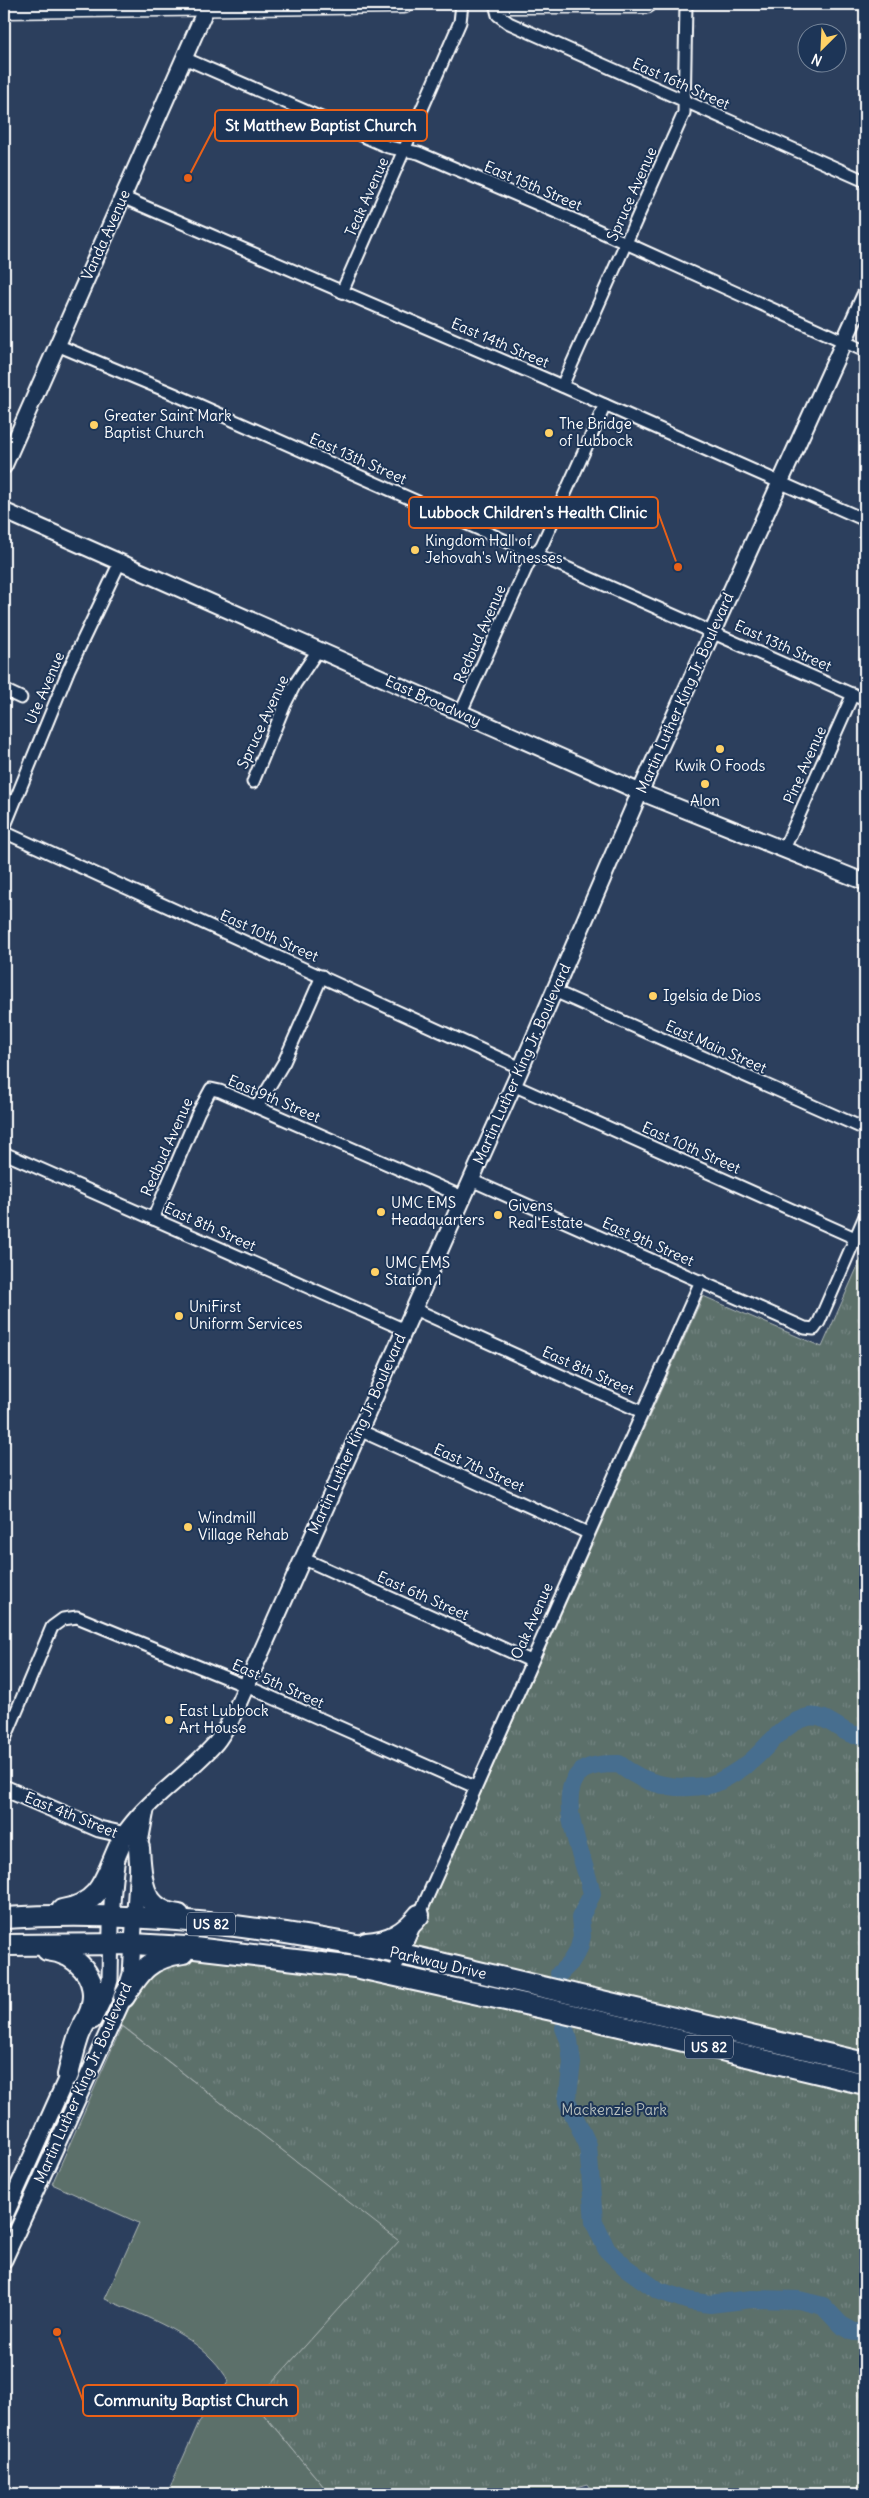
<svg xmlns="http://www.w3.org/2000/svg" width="869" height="2498" viewBox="0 0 869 2498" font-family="Delius,sans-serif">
<defs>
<pattern id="park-tufts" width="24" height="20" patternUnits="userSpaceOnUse" patternTransform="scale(1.25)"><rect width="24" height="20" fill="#5c6f6b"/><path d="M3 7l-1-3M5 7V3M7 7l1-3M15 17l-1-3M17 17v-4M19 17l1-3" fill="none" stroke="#748581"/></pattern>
</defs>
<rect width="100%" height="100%" fill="#2c3f5d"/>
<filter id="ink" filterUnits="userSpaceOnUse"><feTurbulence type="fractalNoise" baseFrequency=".02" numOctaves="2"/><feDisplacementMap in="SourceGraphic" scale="10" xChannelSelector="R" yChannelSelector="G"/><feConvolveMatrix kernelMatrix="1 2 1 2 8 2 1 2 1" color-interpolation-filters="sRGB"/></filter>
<g filter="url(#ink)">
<path fill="#5c6f6b" stroke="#aeb7b5" d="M122,2026l278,215 -146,162 76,91h-163l32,-72 30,-41c-5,-7 -10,-15 -16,-21 -28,-30 -72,-45 -108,-61l34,-76 -87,-39z"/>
<polygon fill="url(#park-tufts)" stroke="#aeb7b5" points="865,1250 865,2494 595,2494 588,2484 552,2494 330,2494 254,2403 399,2241 120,2024 135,1990 164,1960 205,1959 396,1983 703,1296 822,1347"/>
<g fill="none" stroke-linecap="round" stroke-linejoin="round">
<g stroke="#476e8f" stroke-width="18">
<path d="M559,1974l11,-11 9,-15 3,-12 -2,-18 12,-24c-5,-30 -41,-99 -10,-123 9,-7 26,-7 37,-7 25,21 58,27 90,21 12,-2 30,-15 40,-22 19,-16 34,-40 59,-46 17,-4 31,14 46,18 3,0 8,0 11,0"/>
<polyline points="564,2028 569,2040 572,2063 567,2101 588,2145 594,2222 607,2250 625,2267 657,2290 689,2301 710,2304 752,2299 799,2300 823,2306 841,2325 854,2332 865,2332"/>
</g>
<defs>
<g id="street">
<polyline points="495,4 498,15 509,23 865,181"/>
<polyline points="184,58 388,147 419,153 577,221 865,351"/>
<polyline points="122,197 562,386 865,520"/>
<polyline points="342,292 460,22 462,4"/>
<polyline points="57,345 174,394 865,700"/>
<polyline points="562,386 684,113 686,4"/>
<polyline points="4,690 21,698"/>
<polyline points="460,714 528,564 542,545 605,405"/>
<polyline points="253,782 285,704 295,684 318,650"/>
<polyline points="4,828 69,669 120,562"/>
<polyline points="4,832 521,1068"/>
<polyline points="784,849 853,694"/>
<polyline points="554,991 865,1129"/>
<polyline points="513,1085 855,1238"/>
<polyline points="257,1107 284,1062 322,976"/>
<polyline points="4,1153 403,1329"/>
<polyline points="471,1180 805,1328 814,1329 819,1322 865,1216"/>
<polyline points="153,1219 198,1113 211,1089 220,1091 463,1197"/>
<polyline points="412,1308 642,1412"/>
<polyline points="359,1430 588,1533"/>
<polyline points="302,1558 531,1661"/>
<polyline points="4,1741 52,1627 63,1619 77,1617 246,1686 475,1787"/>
<polyline points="393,1974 701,1281"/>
</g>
<g id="secondary">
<polyline points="4,466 208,4"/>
<polyline points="4,511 640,792 865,882"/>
<polyline points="4,1788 99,1829 134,1837"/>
<path d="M93,2021l13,-27 4,-14c1,-33 -1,-126 17,-150 24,-33 60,-55 87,-85 7,-7 11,-17 17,-25l290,-652 119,-276 225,-497"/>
<polyline points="4,2218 72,2066"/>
<polyline points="4,2260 124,1997 131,1974 139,1848 146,1810"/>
</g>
<g id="primary">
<polyline points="507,4 647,4"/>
<polyline points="4,9 404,4"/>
</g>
<g id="highway">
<path d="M139,1848c2,30 2,63 40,67"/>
<path d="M62,1910c40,-6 43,-33 58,-65"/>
<path d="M4,1918c133,-9 267,9 398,36l463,109"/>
<path d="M366,1943c23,-1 39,-10 53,-28"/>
<polyline points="4,1945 133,1944 186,1947 355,1967 552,2010 865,2084"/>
<path d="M47,1950c30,3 53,28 44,59 -3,10 -10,19 -13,29 -4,12 -7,25 -10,37"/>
<path d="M124,1997c17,-27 25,-39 59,-44"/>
</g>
</defs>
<use href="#street" stroke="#fff" stroke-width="15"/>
<use href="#secondary" stroke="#fff" stroke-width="19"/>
<use href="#primary" stroke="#fff" stroke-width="21"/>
<use href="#highway" stroke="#fff" stroke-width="24"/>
<use href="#street" stroke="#1d3557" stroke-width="11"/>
<use href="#secondary" stroke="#1d3557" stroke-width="15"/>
<use href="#primary" stroke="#1d3557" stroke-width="18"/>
<use href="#highway" stroke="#1d3557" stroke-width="20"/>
</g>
</g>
<g fill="#ffd166" stroke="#1d3557" stroke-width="2">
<circle cx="94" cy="425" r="5"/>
<circle cx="549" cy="433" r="5"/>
<circle cx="415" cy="550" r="5"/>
<circle cx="720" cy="749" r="5"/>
<circle cx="705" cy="784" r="5"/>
<circle cx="653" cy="996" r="5"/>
<circle cx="381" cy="1212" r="5"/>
<circle cx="498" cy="1215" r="5"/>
<circle cx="375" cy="1272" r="5"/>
<circle cx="179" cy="1316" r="5"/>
<circle cx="188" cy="1527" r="5"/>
<circle cx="169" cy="1720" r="5"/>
</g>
<g text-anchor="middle" stroke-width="4" stroke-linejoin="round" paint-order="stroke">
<g fill="#1d3557" stroke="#bbc2cd" stroke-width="1">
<rect x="187" y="1912.5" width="48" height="23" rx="4"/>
<rect x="685" y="2035.5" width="48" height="23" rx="4"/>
</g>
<g font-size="14" font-weight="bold" fill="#fff">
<text x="211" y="1929">US 82</text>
<text x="709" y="2052">US 82</text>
</g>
<g font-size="15" fill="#fff" stroke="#1d3557">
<text transform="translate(681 84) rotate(24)" y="5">East 16th Street</text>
<text transform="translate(533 186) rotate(23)" y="5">East 15th Street</text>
<text transform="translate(632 194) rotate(-66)" y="5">Spruce Avenue</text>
<text transform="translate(367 197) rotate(-66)" y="5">Teak Avenue</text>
<text transform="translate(106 235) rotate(-66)" y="5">Vanda Avenue</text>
<text transform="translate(500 343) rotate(23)" y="5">East 14th Street</text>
<text transform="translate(358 459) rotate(24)" y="5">East 13th Street</text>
<text transform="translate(480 634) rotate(-66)" y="5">Redbud Avenue</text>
<text transform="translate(783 646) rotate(24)" y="5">East 13th Street</text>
<text transform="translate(45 688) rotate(-67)" y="5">Ute Avenue</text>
<text transform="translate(685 693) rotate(-66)" y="5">Martin Luther King Jr. Boulevard</text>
<text transform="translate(433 701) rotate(24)" y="5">East Broadway</text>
<text transform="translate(263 722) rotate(-65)" y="5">Spruce Avenue</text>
<text transform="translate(805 765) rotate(-66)" y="5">Pine Avenue</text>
<text transform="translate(269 936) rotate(24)" y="5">East 10th Street</text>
<text transform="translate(716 1047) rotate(24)" y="5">East Main Street</text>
<text transform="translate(522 1064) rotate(-66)" y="5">Martin Luther King Jr. Boulevard</text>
<text transform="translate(274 1099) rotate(23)" y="5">East 9th Street</text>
<text transform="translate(167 1147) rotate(-66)" y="5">Redbud Avenue</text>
<text transform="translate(691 1148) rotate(24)" y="5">East 10th Street</text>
<text transform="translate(210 1227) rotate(24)" y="5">East 8th Street</text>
<text transform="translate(648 1242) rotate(24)" y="5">East 9th Street</text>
<text transform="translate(588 1371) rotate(24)" y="5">East 8th Street</text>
<text transform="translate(357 1434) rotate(-66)" y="5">Martin Luther King Jr. Boulevard</text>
<text transform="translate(479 1468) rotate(24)" y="5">East 7th Street</text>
<text transform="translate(423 1596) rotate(24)" y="5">East 6th Street</text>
<text transform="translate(532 1621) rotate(-66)" y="5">Oak Avenue</text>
<text transform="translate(278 1684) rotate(24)" y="5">East 5th Street</text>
<text transform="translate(71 1815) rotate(22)" y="5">East 4th Street</text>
<text transform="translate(438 1963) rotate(13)" y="5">Parkway Drive</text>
<text transform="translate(83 2083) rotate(-66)" y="5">Martin Luther King Jr. Boulevard</text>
</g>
<g font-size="15" fill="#fff" stroke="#1d3557" text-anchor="start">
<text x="104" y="421">Greater Saint Mark<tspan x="104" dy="17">Baptist Church</tspan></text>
<text x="559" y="429">The Bridge<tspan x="559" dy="17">of Lubbock</tspan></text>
<text x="425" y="546">Kingdom Hall of<tspan x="425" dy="17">Jehovah's Witnesses</tspan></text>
<text x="720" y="771" text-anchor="middle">Kwik O Foods</text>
<text x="705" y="806" text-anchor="middle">Alon</text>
<text x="663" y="1001">Igelsia de Dios</text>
<text x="391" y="1208">UMC EMS<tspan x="391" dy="17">Headquarters</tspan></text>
<text x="508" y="1211">Givens<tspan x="508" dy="17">Real Estate</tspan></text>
<text x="385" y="1268">UMC EMS<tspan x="385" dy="17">Station 1</tspan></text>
<text x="189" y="1312">UniFirst<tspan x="189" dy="17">Uniform Services</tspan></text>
<text x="198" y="1523">Windmill<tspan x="198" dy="17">Village Rehab</tspan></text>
<text x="179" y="1716">East Lubbock<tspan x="179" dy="17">Art House</tspan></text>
</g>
<g font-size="15" fill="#b6bebc" stroke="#1d3557">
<text x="614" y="2115">Mackenzie Park</text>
</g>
</g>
<path fill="none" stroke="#e96118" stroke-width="2" d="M188 178L215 126M678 567L658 512M57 2332L83 2401"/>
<g fill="#e96118" stroke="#1d3557" stroke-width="2">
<circle cx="188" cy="178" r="5"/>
<circle cx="678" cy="567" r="5"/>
<circle cx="57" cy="2332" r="5"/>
</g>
<g fill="#1d3557" stroke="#e96118" stroke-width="2">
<rect x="215" y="110" width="212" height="31" rx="5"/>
<rect x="409" y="497" width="249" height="31" rx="5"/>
<rect x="83" y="2385" width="215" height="31" rx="5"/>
</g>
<g font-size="16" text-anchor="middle" font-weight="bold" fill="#fff">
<text x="321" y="131">St Matthew Baptist Church</text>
<text x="533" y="518">Lubbock Children's Health Clinic</text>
<text x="191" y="2406">Community Baptist Church</text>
</g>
<rect width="869" height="2498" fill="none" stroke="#1d3557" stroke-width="20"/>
<rect x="10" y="10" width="849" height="2478" fill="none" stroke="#fff" stroke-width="2" filter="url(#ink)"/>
<g transform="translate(822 48) rotate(204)"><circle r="24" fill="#1d3557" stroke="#77869a"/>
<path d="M0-4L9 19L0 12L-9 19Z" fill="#ffd166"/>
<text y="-8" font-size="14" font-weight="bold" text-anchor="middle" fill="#ffffff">N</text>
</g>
</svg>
